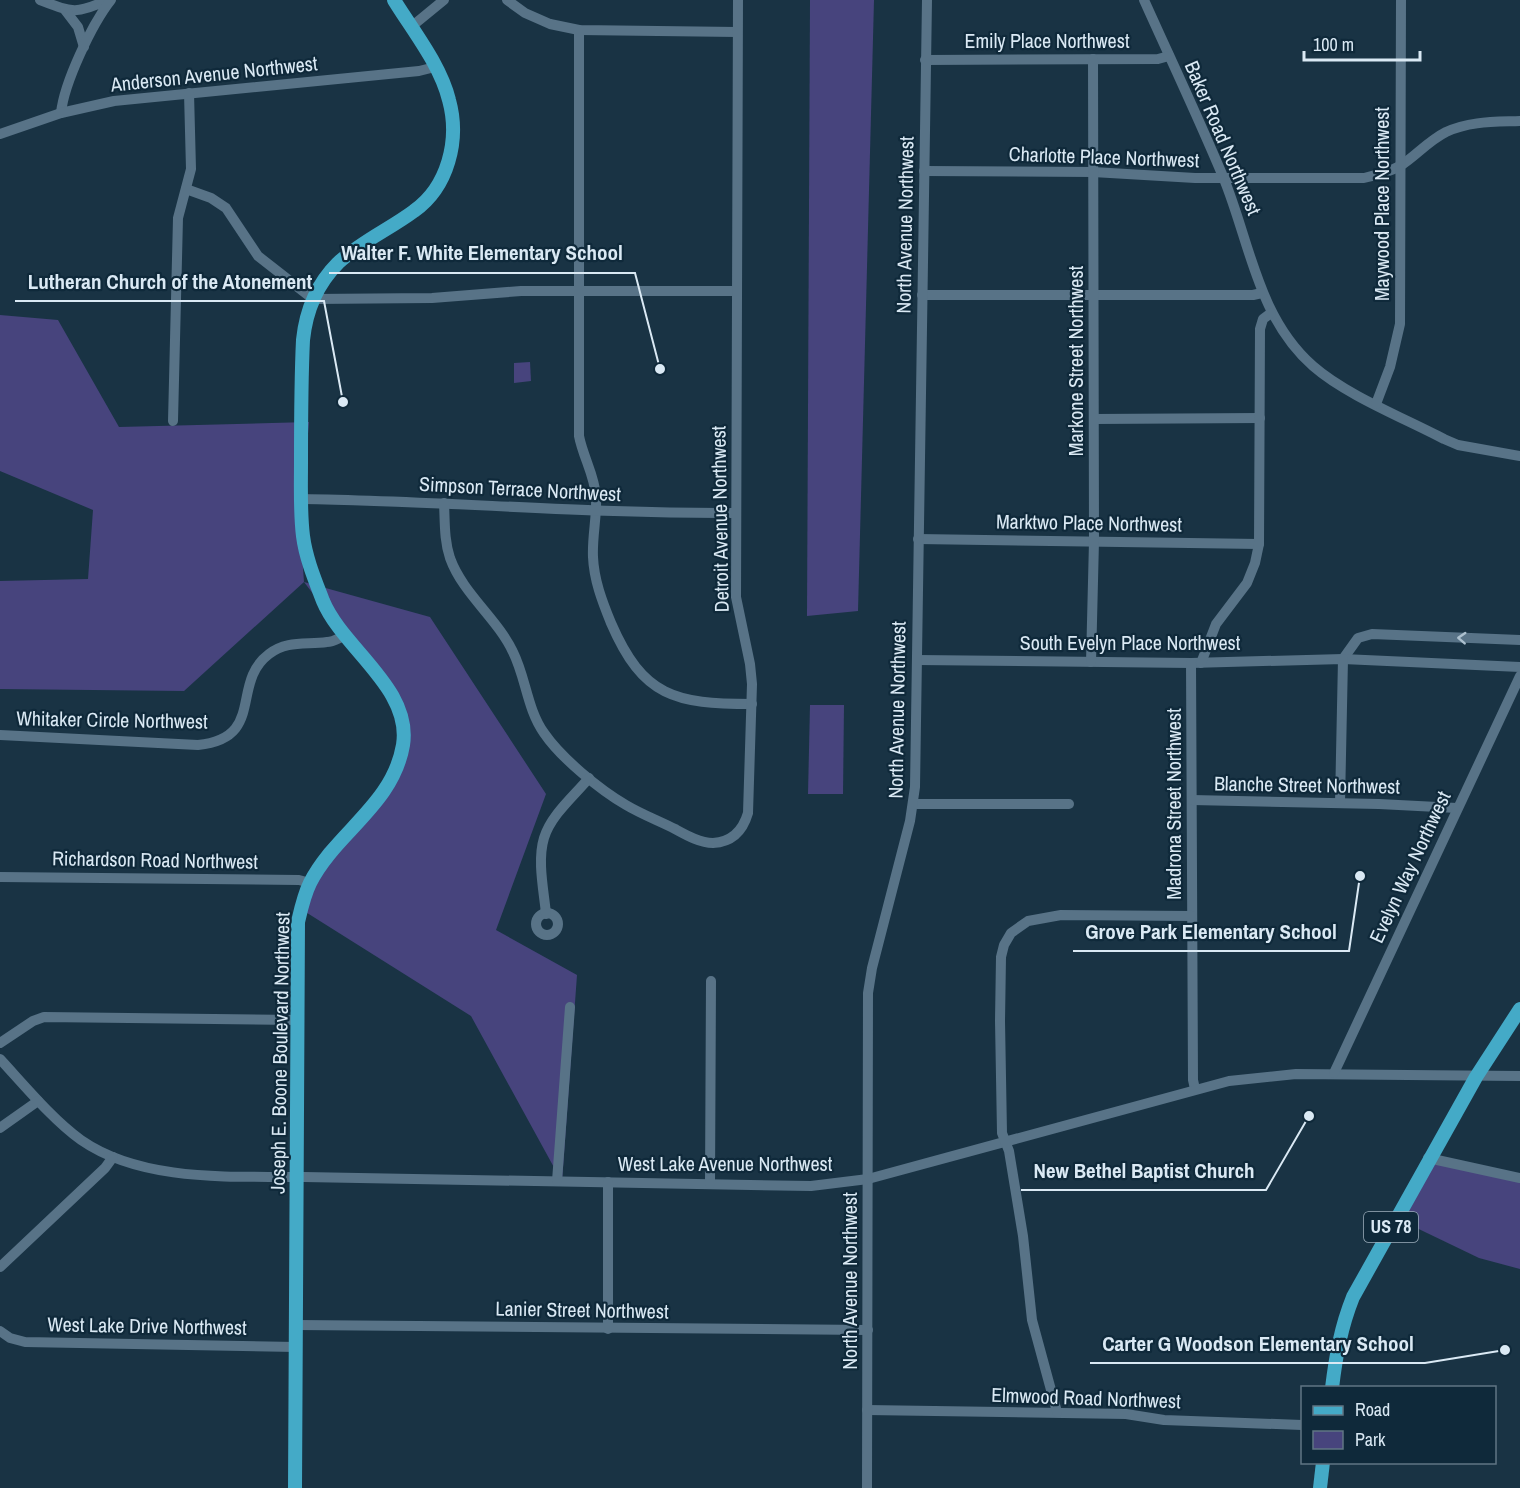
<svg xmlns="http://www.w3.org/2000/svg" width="1520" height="1488" viewBox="0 0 1520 1488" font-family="'Archivo Narrow',sans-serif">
<rect width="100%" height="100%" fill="#193344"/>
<g fill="#47447d">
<polygon points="810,0 874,0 858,611 807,616"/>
<polygon points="0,315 58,320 119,427 309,422 300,527 304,582 430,617 546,794 496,930 577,975 562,1182 471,1016 304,911 324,849 395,779 405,729 385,688 304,582 184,691 0,689 0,581 88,579 93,510 0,471"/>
<polygon points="530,362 531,381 514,383 514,363"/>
<polygon points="810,705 844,705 843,794 808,794"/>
<polygon points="1430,1154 1520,1176 1520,1269 1479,1258 1400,1220"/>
</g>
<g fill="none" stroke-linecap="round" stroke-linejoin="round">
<g stroke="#587387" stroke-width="10">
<path d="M40,0c31,12 36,15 67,0"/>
<polyline points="507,0 525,13 550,24 579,30 737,32"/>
<path d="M1144,0c27,60 55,119 80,179 26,64 34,139 89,187 33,29 91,52 131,73l14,6 62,11"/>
<polyline points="65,10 78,27 84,47"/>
<polyline points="411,27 444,0"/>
<path d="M579,30v406c4,21 16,40 17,61 1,20 -4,40 -3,60 1,23 9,44 18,66 32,74 64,81 141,81"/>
<polyline points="925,60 1158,59 1169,56"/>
<path d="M61,113c3,-30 31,-89 50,-113"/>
<polyline points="0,134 61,113 114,101 419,71 435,67"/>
<path d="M924,171l169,1 102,6h169c13,-3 25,-6 36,-12 16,-10 28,-25 46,-34 24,-11 48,-10 74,-11"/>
<polyline points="186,189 211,198 226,208 258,256 313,299 432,298 521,291 737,291"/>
<polyline points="922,295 1253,295 1262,293"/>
<polyline points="1376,404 1390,367 1400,324 1401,0"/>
<polyline points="1094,419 1260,418"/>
<polyline points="173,421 178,218 191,169 189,93"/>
<path d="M302,499c144,2 289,15 434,14"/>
<path d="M444,503c1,19 0,37 6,55 13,36 47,60 63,94 13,26 14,57 31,81 17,25 56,57 82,72 15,9 33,16 49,24 11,6 25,14 38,14 19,-1 30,-13 35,-30l4,-129 -2,-20 -14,-67 2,-597"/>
<polyline points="918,539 1259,544"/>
<polyline points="1343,659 1358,638 1372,634 1520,640"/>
<polyline points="917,660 1191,663 1343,659 1520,667"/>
<polyline points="1091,662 1094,541 1093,59"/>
<polyline points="1191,663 1193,1080 1195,1089"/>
<polyline points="1201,663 1216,624 1247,583 1255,563 1259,544 1260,329 1263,319 1271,313"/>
<path d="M0,735l198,10c68,-7 32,-62 71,-91 18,-14 37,-9 58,-12 6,0 12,-4 17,-6"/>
<polyline points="1192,800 1379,804 1457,808"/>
<polyline points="1340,803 1343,659"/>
<polyline points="913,804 1069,804"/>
<polyline points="0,877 299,880 310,883"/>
<circle cx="547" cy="924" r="11"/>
<path d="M546,914c-2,-23 -9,-53 -2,-76 7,-23 30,-42 45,-60"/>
<polyline points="0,1043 33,1021 44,1017 297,1020"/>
<path d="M0,1059c24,26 53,61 81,81 62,43 153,36 223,37l507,9 57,-7 361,-98 67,-7 224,2"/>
<polyline points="1334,1073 1520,676"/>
<polyline points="0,1128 38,1101"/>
<polyline points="1428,1158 1520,1178"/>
<polyline points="557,1181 570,1007"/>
<polyline points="608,1182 608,1329"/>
<polyline points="710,1184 711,981"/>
<polyline points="0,1267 105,1168 113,1157"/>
<polyline points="296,1325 868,1330"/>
<polyline points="0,1331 10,1338 25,1342 296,1347"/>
<polyline points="867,1410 1126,1414 1164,1420 1302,1425"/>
<polyline points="1057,1412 1032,1320 1023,1236 1009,1151 1002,1133 1000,1021 1001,957 1004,945 1011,933 1028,921 1061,915 1192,916"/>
<polyline points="867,1488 868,993 872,968 910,821 915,787 927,0"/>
</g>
<g stroke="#44aac7" stroke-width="14">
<path d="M1332,1388c4,-33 9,-61 21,-91l123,-220 44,-68"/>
<path d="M295,1488l3,-566c3,-13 6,-27 12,-39 25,-50 83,-78 93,-138 9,-57 -60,-96 -80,-144 -8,-21 -17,-42 -20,-65 -3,-24 -2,-49 -2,-73 0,-41 0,-82 2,-123 3,-29 14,-56 35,-77 22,-21 52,-34 76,-52 34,-24 46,-71 35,-111 -9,-36 -36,-69 -55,-100"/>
<polyline points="1320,1488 1323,1462"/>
</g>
</g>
<defs><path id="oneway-chevron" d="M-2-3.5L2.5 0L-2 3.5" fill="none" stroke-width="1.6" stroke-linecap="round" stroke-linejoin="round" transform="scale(1.5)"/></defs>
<use stroke="#acc0ce" href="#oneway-chevron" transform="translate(1462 638) rotate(-177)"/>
<g text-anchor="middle" stroke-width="4.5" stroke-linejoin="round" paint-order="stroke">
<rect fill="#0f293a" stroke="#9dafbc" stroke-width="1.5" x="1364" y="1212" width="54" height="30" rx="4.5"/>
<g font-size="18" font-weight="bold" fill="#dae9f4">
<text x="1391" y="1233">US 78</text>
</g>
<g font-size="20" fill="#dae9f4" stroke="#0f293a">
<text x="1047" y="48">Emily Place Northwest</text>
<text transform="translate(214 74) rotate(-6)" y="7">Anderson Avenue Northwest</text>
<text transform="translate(1223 138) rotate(67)" y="7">Baker Road Northwest</text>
<text transform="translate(1104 157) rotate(2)" y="7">Charlotte Place Northwest</text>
<text transform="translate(1382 204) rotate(-90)" y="7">Maywood Place Northwest</text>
<text transform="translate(905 225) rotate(-89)" y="7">North Avenue Northwest</text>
<text transform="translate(1076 361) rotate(-90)" y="7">Markone Street Northwest</text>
<text transform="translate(520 489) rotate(3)" y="7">Simpson Terrace Northwest</text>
<text transform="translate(720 519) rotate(-91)" y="7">Detroit Avenue Northwest</text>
<text transform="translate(1089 523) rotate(1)" y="7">Marktwo Place Northwest</text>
<text x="1130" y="650">South Evelyn Place Northwest</text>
<text transform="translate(897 710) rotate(-89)" y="7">North Avenue Northwest</text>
<text transform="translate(112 720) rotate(1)" y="7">Whitaker Circle Northwest</text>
<text transform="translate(1307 785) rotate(1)" y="7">Blanche Street Northwest</text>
<text transform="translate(1174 804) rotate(-90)" y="7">Madrona Street Northwest</text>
<text transform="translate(155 860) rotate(1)" y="7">Richardson Road Northwest</text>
<text transform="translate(1410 867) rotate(-65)" y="7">Evelyn Way Northwest</text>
<text transform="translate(280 1053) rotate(-89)" y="7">Joseph E. Boone Boulevard Northwest</text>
<text x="725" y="1171">West Lake Avenue Northwest</text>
<text transform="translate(850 1281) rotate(-90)" y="7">North Avenue Northwest</text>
<text transform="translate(582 1310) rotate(1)" y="7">Lanier Street Northwest</text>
<text transform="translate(147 1326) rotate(1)" y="7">West Lake Drive Northwest</text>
<text transform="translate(1086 1398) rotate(2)" y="7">Elmwood Road Northwest</text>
</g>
</g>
<path fill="none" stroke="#dae9f4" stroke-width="2" d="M660 369L635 273H329M343 402L324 301H15M1360 876L1349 951H1073M1309 1116L1266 1190H1021M1505 1350L1425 1363H1090"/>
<g fill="#dae9f4" stroke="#0f293a" stroke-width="2">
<circle cx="660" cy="369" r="6"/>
<circle cx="343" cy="402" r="6"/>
<circle cx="1360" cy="876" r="6"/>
<circle cx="1309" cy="1116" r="6"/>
<circle cx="1505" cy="1350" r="6"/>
</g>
<g font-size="21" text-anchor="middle" font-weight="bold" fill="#dae9f4" stroke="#0f293a" stroke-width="4.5" stroke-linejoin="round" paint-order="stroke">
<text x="482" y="260">Walter F. White Elementary School</text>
<text x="170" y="289">Lutheran Church of the Atonement</text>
<text x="1211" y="939">Grove Park Elementary School</text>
<text x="1144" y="1178">New Bethel Baptist Church</text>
<text x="1258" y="1351">Carter G Woodson Elementary School</text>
</g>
<rect x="1301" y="1386" width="195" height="78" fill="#0f293a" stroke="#607684" stroke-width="1.5"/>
<rect x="1313" y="1406" width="30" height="9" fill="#44aac7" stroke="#607684" stroke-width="1.5"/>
<text x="1355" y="1416" font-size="18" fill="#dae9f4">Road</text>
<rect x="1313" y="1431" width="30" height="18" fill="#47447d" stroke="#607684" stroke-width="1.5"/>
<text x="1355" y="1446" font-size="18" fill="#dae9f4">Park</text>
<path d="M1304 51v9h116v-9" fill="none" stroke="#dae9f4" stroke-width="3"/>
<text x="1313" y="51" font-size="18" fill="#dae9f4" stroke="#0f293a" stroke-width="4.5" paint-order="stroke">100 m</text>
</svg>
